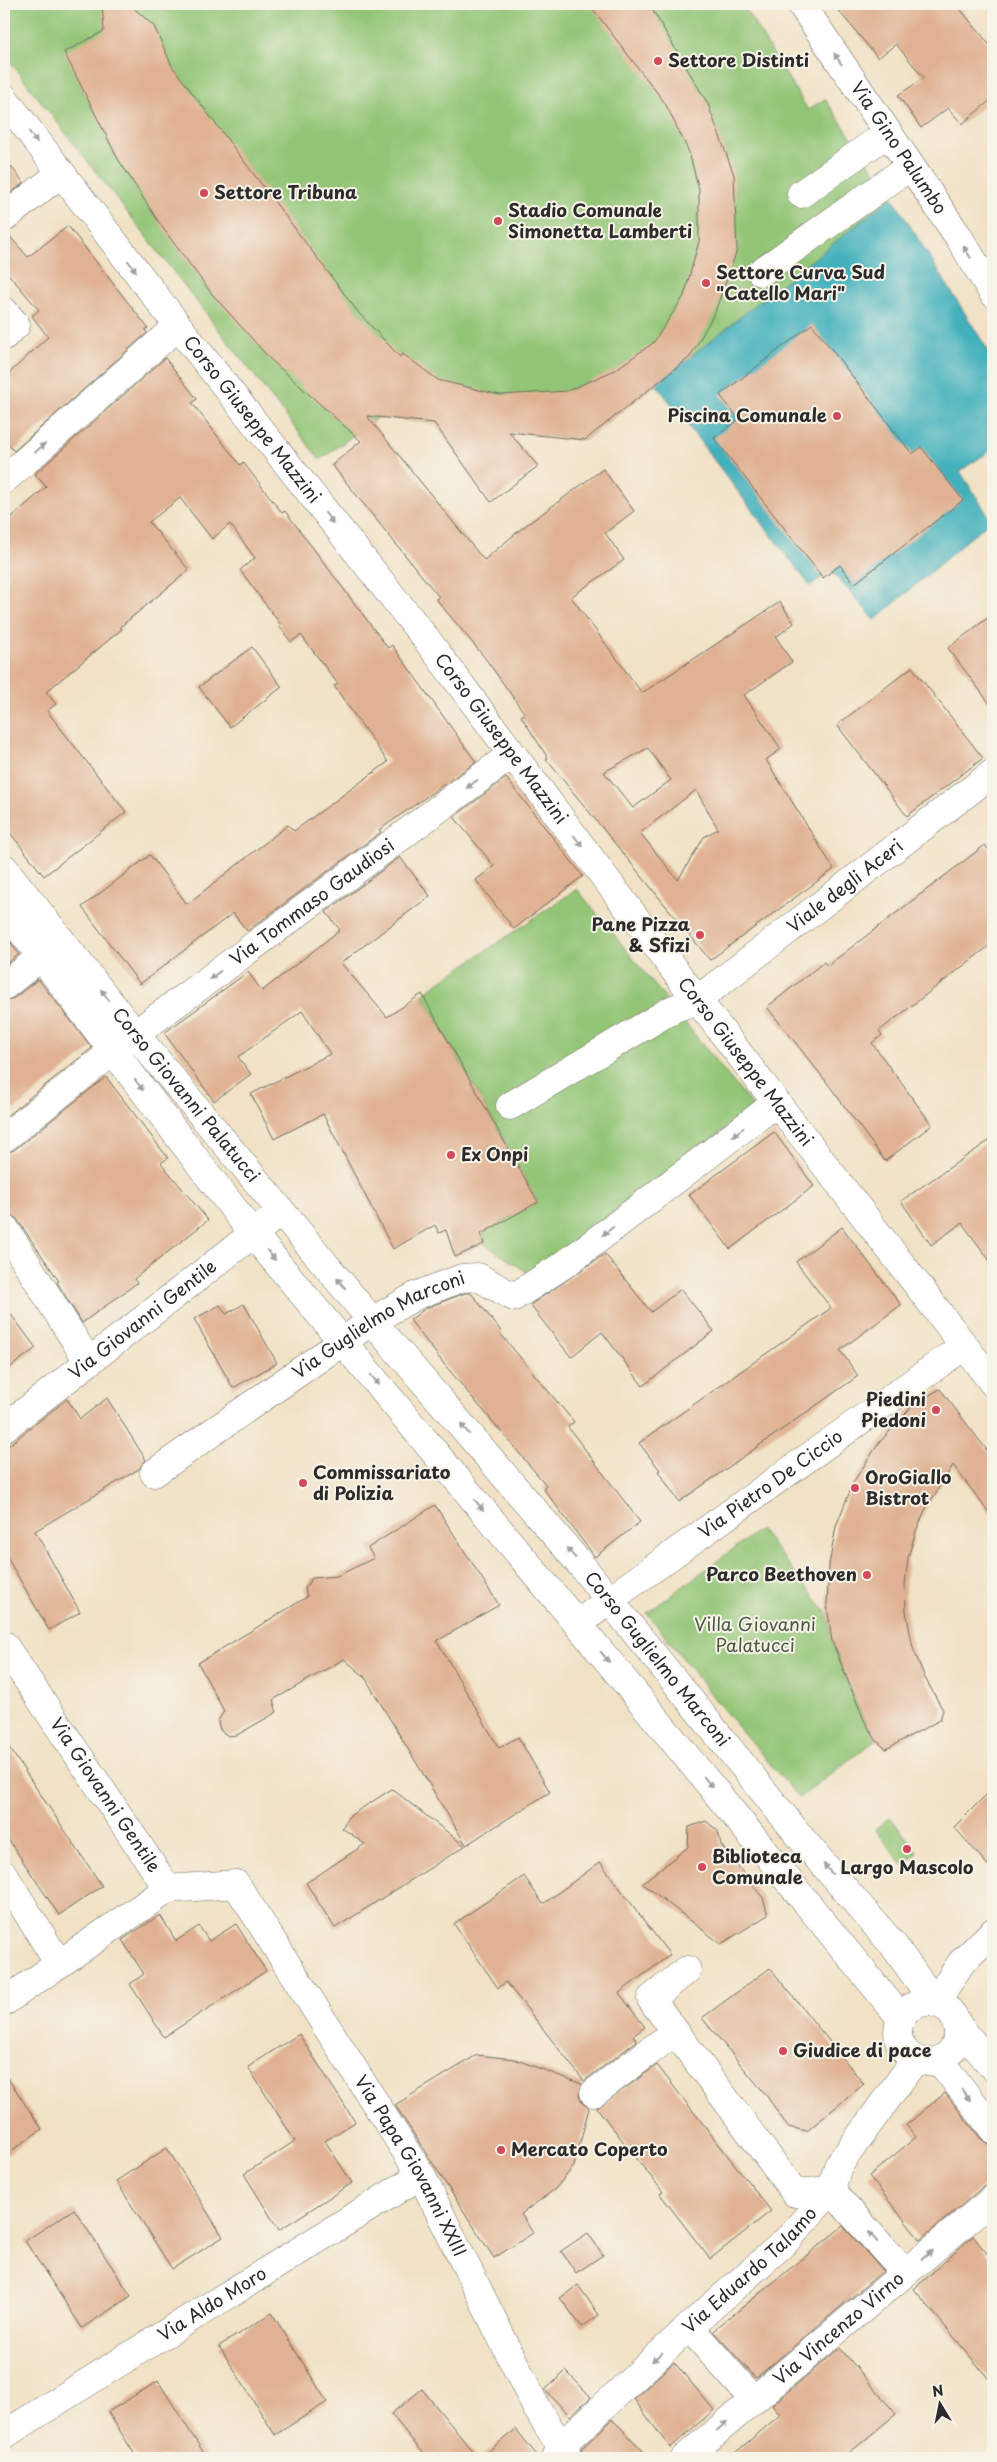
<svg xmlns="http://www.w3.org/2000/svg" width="997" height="2462" viewBox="0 0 997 2462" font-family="'Playpen Sans',sans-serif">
<rect width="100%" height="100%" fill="#f7f3e8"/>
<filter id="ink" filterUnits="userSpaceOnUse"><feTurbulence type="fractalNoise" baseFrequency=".02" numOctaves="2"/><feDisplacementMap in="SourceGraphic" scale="10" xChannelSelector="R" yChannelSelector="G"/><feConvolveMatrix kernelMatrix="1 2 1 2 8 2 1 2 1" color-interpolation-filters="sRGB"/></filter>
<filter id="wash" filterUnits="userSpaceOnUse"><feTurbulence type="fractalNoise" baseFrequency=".0096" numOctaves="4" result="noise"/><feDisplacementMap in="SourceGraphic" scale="20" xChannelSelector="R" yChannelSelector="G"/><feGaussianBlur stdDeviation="1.12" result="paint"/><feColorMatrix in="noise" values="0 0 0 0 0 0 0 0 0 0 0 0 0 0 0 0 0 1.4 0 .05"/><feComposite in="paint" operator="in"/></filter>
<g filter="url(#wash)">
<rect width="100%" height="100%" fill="#f1e2c6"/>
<g fill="#92c576" stroke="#5e7850">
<polygon points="4,4 742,4 808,110 825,99 892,197 585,440 378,417 320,460 4,54"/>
<polygon points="577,889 754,1108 530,1274 484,1244 481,1234 538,1202 422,994"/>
<polygon points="760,1529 829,1616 832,1641 846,1680 864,1720 876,1740 799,1798 721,1707 647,1613"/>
<polygon points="890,1817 918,1853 903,1865 875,1829"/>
</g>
<polygon fill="#42b1bc" stroke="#366e74" points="892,197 993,358 993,449 960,471 991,520 875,620 831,571 810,586 656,384"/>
<g id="blocks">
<g fill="#e0b293" fill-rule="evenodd">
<path d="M102,4h27l25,22 18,40 186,246 42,45 3,-3 35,26 62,15 67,-4 48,-21 38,-27 31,-47 15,-55v-51l-10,-38 -24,-49 -76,-99h60l59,100 26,71 3,75 -22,62 -25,45 -105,83 -76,-8 29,34 -47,36 -57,-79 -67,-7 117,144 37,-31 82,-60 31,42 -29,22 19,27 -53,37 71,96 138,-91 14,21 -18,14 16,25 -48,33 37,54 -15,11 68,109 -124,91 -164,-201 2,-1 -27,-42 4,-2 -40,-56 -49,-59 3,-2 -107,-132 29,-24 -91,-82 -58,-65 -50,-67 -44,-68 -54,-107 40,-21zM648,748l23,32 -38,28 -29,-36zM696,790l22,39 -14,8 -26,43 -38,-47z"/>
<polygon points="833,4 956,4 993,49 993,98 962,124 948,108 921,128 898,95 924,78 896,44 878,58"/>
<polygon points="4,158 24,183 4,198"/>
<polygon points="68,226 148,328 145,330 147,333 14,451 4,440 4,378 48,337 32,316 39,310 4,269 4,233 7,233 28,257"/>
<polygon points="812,324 912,454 921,447 963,500 854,584 840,565 823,578 714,438 739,419 720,395"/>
<polygon points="165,358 197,399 192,403 240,465 243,462 282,513 285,511 388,648 392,645 476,762 379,830 381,832 247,931 233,913 140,984 82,907 150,855 187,904 288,825 294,831 388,762 334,686 338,684 301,635 291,642 279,626 281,625 240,570 255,558 230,524 212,539 180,498 149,522 189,570 120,627 122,629 46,692 56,704 47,711 126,812 44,876 4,825 4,524 46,487 35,474"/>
<polygon points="993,614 993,708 948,648"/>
<polygon points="252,647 282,687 230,727 199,687"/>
<polygon points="912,667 983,758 907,816 837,725"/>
<polygon points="506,778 583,876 514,929 476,880 494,866 454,817"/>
<polygon points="985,845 993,855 993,943 879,1031 882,1035 872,1043 932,1125 885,1161 825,1080 767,1007 824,962 827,966"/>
<polygon points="400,857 430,896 341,963 387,1017 422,994 538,1202 481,1234 484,1244 455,1257 446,1230 439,1233 435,1225 393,1249 323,1114 274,1139 251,1094 330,1054 302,1011 238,1057 251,1074 214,1101 164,1033 248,972 262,991 340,930 326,912"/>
<polygon points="4,933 19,954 4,966"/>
<polygon points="38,979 92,1048 4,1118 4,1001 14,998"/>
<polygon points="106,1077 168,1158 161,1163 208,1220 134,1279 137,1283 82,1323 57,1282 59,1281 17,1219 4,1209 4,1153 14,1150"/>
<polygon points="774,1132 814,1186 730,1249 689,1195"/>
<polygon points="993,1138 993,1265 962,1223 931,1245 901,1201"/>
<polygon points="842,1227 901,1305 840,1350 858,1376 679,1502 658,1471 660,1470 639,1443 831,1308 796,1262"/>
<polygon points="605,1254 651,1312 681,1289 714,1331 643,1386 602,1332 571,1357 530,1305"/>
<polygon points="465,1293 471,1293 501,1331 499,1332 574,1422 568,1427 640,1522 595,1557 543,1488 546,1485 444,1364 410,1320 426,1308"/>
<polygon points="244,1304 277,1363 233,1388 194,1319 220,1305 226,1314"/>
<polygon points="4,1305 36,1348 4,1372"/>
<polygon points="940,1389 993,1458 993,1518 953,1465 925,1510 916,1531 908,1558 905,1585 906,1611 913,1648 925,1678 943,1710 940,1720 886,1749 876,1740 864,1720 832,1641 827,1605 829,1565 836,1526 854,1481 879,1443 914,1404"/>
<polygon points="107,1398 146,1460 139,1469 35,1531 80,1612 49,1630 4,1552 4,1449 67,1399 80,1419"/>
<polygon points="435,1505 499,1605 437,1641 499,1748 518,1737 550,1792 466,1845 364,1676 344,1659 273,1700 277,1712 237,1735 228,1736 220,1730 218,1721 224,1711 198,1663 307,1597 305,1588 312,1578 337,1576 374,1558 368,1548"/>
<polygon points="4,1740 102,1886 59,1915 4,1833"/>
<polygon points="993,1788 993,1871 954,1827"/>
<polygon points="392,1789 465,1846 335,1928 306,1883 365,1844 342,1828 348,1817"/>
<polygon points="706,1821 718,1831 721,1845 763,1898 768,1915 721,1944 642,1883 688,1847 689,1827"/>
<polygon points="600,1862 670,1955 619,1993 645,2027 633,2036 637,2041 584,2081 506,1982 498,1988 454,1924 524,1876 543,1904"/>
<polygon points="160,1915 176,1941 199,1926 209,1941 236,1924 266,1971 164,2037 130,1984 144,1974 122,1940"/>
<polygon points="770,1968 864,2084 807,2131 788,2127 766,2095 702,2018"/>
<polygon points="299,2034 355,2122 325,2141 352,2183 279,2230 244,2174 295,2141 248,2067"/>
<polygon points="477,2055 514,2059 582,2084 579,2095 582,2103 589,2108 574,2166 555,2189 521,2214 533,2233 494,2258 395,2105"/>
<polygon points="657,2065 771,2211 710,2259 660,2194 663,2192 597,2108"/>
<polygon points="4,2073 42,2129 4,2156"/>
<polygon points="945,2093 981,2139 993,2146 993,2184 983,2187 920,2240 869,2176 916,2137 906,2125"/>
<polygon points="167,2148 223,2237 172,2269 116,2181"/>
<polygon points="74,2209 131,2296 82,2328 25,2241"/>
<polygon points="843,2226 883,2271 756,2378 713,2331"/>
<polygon points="588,2233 603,2255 576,2273 561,2251"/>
<polygon points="973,2236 993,2261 993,2384 914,2289"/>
<polygon points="578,2285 599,2315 582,2327 560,2298"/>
<polygon points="272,2313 327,2402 275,2435 219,2346"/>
<polygon points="840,2348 896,2414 843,2458 729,2458 780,2415 772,2405"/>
<polygon points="674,2362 714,2410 670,2448 634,2399"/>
<polygon points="566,2371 591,2397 570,2416 545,2390"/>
<polygon points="158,2381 207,2458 137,2458 108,2412"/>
<polygon points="422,2389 478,2458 427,2458 391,2414"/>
<polygon points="613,2419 613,2420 650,2458 583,2458 581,2449"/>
<polygon points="516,2429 539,2458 480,2458"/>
</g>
</g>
</g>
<g filter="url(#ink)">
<use href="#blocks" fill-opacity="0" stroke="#706b61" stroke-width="1"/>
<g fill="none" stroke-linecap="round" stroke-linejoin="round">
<defs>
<g id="minor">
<path id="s1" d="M801,4l157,232 35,57"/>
<path id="s2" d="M4,98l188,246 235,296 245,327 321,416"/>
<polyline points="801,194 888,133"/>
<polyline points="4,218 61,173"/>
<polyline points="761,272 909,167"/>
<polyline points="4,311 16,325 4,336"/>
<polyline points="4,480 178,326"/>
<path id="s3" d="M4,868l131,166 237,287 209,244 225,279 88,102 41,57"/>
<polyline points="4,908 253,1234 605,1657 901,2018"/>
<polyline points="4,986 41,957"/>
<path id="s4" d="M510,1106l163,-97 24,-9 296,-227"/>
<path id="s5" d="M4,1138l131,-104 376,-279"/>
<polyline points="4,1227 88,1361"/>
<path id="s6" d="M4,1428l263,-205"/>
<path id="s7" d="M154,1473l218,-152 45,-26 45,-17 16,-1 36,20 54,-35 208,-159"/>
<path id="s8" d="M578,1624l31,-24 355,-254"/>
<path id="s9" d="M4,1645l164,244 68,-5 185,291 115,232 32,51"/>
<polyline points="4,1875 59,1964"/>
<polyline points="687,1970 651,1999 795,2193 831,2190"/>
<polyline points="4,2002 168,1889"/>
<circle cx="928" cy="2032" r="30"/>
<polyline points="935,2003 961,1963 993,1932"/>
<polyline points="956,2023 993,2067"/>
<polyline points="939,2060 993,2129"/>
<polyline points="594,2093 675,2032"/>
<polyline points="831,2190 905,2273"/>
<polyline points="689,2327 753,2399"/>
<path id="s10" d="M4,2435c138,-88 278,-173 417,-260"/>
<path id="s11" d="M556,2458l4,-11 129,-120 98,-87 44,-50 7,-24 77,-106"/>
<path id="s12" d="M685,2458l308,-259"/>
</g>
</defs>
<use href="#minor" stroke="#706b61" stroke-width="29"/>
<use href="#minor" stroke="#fff" stroke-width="28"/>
</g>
<defs><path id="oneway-solid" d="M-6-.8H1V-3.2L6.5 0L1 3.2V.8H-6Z" transform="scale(1.25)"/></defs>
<g fill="#a0a0a0">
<use href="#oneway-solid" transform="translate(838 59) rotate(-124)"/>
<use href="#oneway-solid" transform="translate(33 137) rotate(53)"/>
<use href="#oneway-solid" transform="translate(967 252) rotate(-122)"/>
<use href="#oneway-solid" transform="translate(132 266) rotate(53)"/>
<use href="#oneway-solid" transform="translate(40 448) rotate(-42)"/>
<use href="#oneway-solid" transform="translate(329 518) rotate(52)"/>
<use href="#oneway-solid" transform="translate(472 784) rotate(143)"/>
<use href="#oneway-solid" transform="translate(578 841) rotate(53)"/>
<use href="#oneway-solid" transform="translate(215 975) rotate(143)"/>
<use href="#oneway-solid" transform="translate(105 995) rotate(-128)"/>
<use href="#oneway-solid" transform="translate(139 1085) rotate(53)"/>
<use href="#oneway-solid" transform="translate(738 1132) rotate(143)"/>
<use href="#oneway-solid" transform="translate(608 1231) rotate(143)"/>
<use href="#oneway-solid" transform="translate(271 1255) rotate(50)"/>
<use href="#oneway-solid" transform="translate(341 1283) rotate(-129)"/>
<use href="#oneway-solid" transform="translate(375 1380) rotate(50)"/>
<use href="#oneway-solid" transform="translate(465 1429) rotate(-131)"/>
<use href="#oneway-solid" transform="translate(479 1505) rotate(50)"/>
<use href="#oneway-solid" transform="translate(571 1553) rotate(-131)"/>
<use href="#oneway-solid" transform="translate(605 1657) rotate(51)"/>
<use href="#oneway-solid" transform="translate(708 1782) rotate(51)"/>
<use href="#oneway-solid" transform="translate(828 1869) rotate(-131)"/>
<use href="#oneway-solid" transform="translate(966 2095) rotate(52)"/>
<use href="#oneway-solid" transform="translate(873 2237) rotate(-131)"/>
<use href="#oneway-solid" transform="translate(927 2255) rotate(-40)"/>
<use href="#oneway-solid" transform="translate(657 2357) rotate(137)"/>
<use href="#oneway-solid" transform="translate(722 2426) rotate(-41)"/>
</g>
</g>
<g fill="#d1495b" stroke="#f7f3e8" stroke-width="2">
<circle cx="658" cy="61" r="5"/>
<circle cx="204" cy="193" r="5"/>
<circle cx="498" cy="221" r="5"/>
<circle cx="706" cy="283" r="5"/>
<circle cx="837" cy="416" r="5"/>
<circle cx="700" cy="935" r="5"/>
<circle cx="451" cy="1155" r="5"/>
<circle cx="936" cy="1410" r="5"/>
<circle cx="303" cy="1483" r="5"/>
<circle cx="855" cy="1488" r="5"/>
<circle cx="867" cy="1575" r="5"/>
<circle cx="907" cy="1849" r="5"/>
<circle cx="702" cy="1867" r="5"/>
<circle cx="783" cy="2051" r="5"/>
<circle cx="501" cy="2150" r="5"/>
</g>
<g text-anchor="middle" stroke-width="4" stroke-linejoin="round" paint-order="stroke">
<g font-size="18" font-weight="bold" fill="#2b2b2b" stroke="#f7f3e8" text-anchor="start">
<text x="668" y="67">Settore Distinti</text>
<text x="214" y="199">Settore Tribuna</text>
<text x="508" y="217">Stadio Comunale<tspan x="508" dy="21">Simonetta Lamberti</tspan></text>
<text x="716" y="279">Settore Curva Sud<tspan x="716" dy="21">"Catello Mari"</tspan></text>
<text x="827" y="422" text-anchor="end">Piscina Comunale</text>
<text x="690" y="931" text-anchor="end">Pane Pizza<tspan x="690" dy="21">&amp; Sfizi</tspan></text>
<text x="461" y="1161">Ex Onpi</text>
<text x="926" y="1406" text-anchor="end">Piedini<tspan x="926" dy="21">Piedoni</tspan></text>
<text x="313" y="1479">Commissariato<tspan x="313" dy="21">di Polizia</tspan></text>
<text x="865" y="1484">OroGiallo<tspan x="865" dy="21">Bistrot</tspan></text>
<text x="857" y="1581" text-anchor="end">Parco Beethoven</text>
<text x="712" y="1863">Biblioteca<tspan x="712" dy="21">Comunale</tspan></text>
<text x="907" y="1874" text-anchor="middle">Largo Mascolo</text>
<text x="793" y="2057">Giudice di pace</text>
<text x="511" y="2156">Mercato Coperto</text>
</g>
<g font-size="18" fill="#2b2b2b" stroke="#f7f3e8">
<text dy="6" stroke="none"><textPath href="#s1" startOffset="174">Via Gino Palumbo</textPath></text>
<text dy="6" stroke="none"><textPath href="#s2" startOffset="406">Corso Giuseppe Mazzini</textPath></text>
<text dy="6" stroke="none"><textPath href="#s2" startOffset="811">Corso Giuseppe Mazzini</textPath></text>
<text dy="6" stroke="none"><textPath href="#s4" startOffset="402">Viale degli Aceri</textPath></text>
<text dy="6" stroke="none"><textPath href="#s5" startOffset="388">Via Tommaso Gaudiosi</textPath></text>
<text dy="6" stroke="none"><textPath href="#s2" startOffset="1216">Corso Giuseppe Mazzini</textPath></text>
<text dy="6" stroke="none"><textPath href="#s3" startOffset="291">Corso Giovanni Palatucci</textPath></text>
<text dy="6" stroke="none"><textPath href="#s6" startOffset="176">Via Giovanni Gentile</textPath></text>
<text dy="6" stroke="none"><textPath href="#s7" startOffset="270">Via Guglielmo Marconi</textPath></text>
<text dy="6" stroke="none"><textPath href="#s8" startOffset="238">Via Pietro De Ciccio</textPath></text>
<text dy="6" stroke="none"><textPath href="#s3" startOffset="1026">Corso Guglielmo Marconi</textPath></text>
<text dy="6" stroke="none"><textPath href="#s9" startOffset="181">Via Giovanni Gentile</textPath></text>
<text dy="6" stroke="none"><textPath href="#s9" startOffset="694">Via Papa Giovanni XXIII</textPath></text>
<text dy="6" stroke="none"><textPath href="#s11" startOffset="271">Via Eduardo Talamo</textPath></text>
<text dy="6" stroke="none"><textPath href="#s10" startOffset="246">Via Aldo Moro</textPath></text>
<text dy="6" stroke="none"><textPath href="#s12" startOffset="201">Via Vincenzo Virno</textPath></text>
</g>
<g font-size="18" fill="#4a5942" stroke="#f7f3e8">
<text x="755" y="1631">Villa Giovanni<tspan x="755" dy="21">Palatucci</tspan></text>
</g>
</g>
<rect width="997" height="2462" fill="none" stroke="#f7f3e8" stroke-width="20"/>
<g transform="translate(940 2404) rotate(350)" stroke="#f7f3e8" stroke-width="4" paint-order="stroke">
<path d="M0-4L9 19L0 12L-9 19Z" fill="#2b2b2b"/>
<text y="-8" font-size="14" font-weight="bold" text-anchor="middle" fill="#2b2b2b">N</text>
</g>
</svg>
